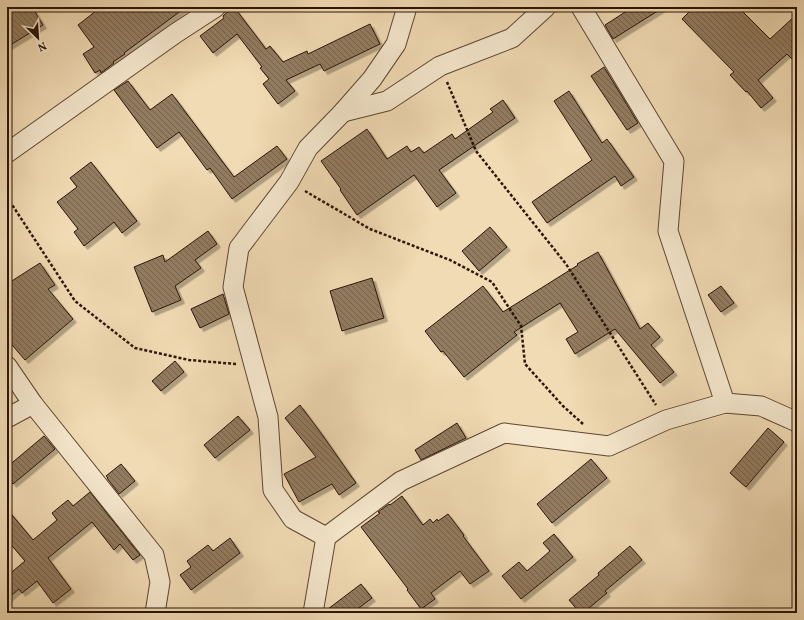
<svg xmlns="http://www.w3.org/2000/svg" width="804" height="620" viewBox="0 0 804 620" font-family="Vollkorn,serif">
<defs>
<pattern id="building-back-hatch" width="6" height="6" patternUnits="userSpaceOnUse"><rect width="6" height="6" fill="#927c60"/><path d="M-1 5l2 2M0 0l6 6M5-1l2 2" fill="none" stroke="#77644d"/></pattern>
<filter id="shadow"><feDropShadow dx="3.5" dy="3.5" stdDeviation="0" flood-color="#0004"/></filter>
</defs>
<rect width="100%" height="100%" fill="#f1dbb4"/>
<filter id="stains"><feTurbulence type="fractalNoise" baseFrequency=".005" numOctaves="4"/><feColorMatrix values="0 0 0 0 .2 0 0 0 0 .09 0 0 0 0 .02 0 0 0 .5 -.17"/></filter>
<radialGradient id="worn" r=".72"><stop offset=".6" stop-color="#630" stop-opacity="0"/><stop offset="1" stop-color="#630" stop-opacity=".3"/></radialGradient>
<g fill="url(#building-back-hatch)" stroke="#2b1506" filter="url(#shadow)">
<polygon points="7,7 32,7 43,25 7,47"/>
<polygon points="101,7 186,7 124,53 125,54 113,62 114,63 101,73 100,70 95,73 83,54 94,47 78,25"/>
<polygon points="233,7 234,7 266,49 270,46 283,62 307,51 308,54 370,24 380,44 324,71 320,64 286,80 295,91 278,104 263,84 269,79 260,68 262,67 237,34 213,53 200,36 224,18 223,16"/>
<polygon points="633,7 664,7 613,39 605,25"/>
<polygon points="694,7 738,7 770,39 797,14 797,64 787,54 758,80 773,98 761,108 747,91 746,92 730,75 734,72 682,19"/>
<polygon points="604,67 638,123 627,130 591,76"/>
<polygon points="128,81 150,110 172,94 234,177 277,146 287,159 232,199 210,168 207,170 179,132 157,148 114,90"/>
<polygon points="569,91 602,143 607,139 634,177 621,186 615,176 547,223 532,202 592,160 554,101"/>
<polygon points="503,100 515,118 439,170 456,193 437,207 414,175 357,215 340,190 341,189 321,161 367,129 387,159 407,146 411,152 419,147 424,153 452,134 455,139 493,112 490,109"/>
<polygon points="91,162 137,221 122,233 114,222 84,246 74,232 78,229 57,202 77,187 70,178"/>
<polygon points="490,227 507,247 479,271 462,251"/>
<polygon points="208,231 217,244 195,260 201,268 175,286 181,300 152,312 134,267 163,255 165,262"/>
<polygon points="598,252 640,329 648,323 660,337 651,345 674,372 660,383 615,329 575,354 566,339 578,332 560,303 514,332 517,335 464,377 443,351 441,352 425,331 483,286 503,312 578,265 577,264"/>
<polygon points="40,263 55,285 48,289 73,319 25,360 7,339 7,284"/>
<polygon points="372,278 384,318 342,331 330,291"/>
<polygon points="721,286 734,303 721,312 708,295"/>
<polygon points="223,294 229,314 200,328 191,309"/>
<polygon points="175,361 184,372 161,391 152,381"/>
<polygon points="300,405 321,433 356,483 339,495 332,484 299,502 284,474 316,457 285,418"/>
<polygon points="238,416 250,430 215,458 204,445"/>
<polygon points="457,423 466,438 421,460 415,450"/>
<polygon points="768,428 784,442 746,487 730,473"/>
<polygon points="44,436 55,449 13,484 7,477 7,467"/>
<polygon points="591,459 607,478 552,523 537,504"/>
<polygon points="121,464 135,481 119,494 107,478 108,478 106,476"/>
<polygon points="90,492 140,555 133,560 120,544 114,550 92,522 48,558 71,589 53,603 37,581 22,593 19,589 7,599 7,576 25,561 7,540 7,509 33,540 57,520 52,513 68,500 73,506"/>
<polygon points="402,496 423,525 430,519 433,523 437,519 438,521 448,514 464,535 463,536 489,571 470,584 460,571 431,593 435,599 421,609 407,590 408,589 361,527 380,513 378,512 389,504 390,505"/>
<polygon points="554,534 573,557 521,599 502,576 519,562 527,571 550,551 543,543"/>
<polygon points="230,538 240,553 191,590 180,575 191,567 187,561 208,545 213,551"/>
<polygon points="630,546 642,560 605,591 607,593 583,613 580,613 569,600 599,575 598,573"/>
<polygon points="361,584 372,598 352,613 324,613 324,612"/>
</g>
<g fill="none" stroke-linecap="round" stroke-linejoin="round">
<defs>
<g id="minor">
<polyline points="581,7 674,161 668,231 725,403"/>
<polyline points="343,112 387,101 440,66 512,38 546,7"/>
<polyline points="7,153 176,33 216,7"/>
<polyline points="7,366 33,404 154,555 160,582 155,613"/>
<polyline points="7,418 33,404"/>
<polyline points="326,537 293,519 273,490 268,417 233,287 239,248 289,182 308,148 343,112 372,79 396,44 407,7"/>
<polyline points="313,613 326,537 401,481 504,433 609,446 666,420 725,403 761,406 797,422"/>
</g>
</defs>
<use href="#minor" stroke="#5c4632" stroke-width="21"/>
<g stroke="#2b1506" stroke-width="2.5" stroke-dasharray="3 2" stroke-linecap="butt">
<polyline points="447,82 476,151 566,264 656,405"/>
<polyline points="305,191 370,229 450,260 492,282 521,326 525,364 563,406 583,424"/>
<polyline points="7,197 75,301 135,348 189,360 236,364"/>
</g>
<use href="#minor" stroke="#f6e8ce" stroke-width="19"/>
</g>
<rect width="804" height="620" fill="none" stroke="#f1dbb4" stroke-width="24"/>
<rect x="8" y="8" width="788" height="604" fill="none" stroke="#2b1506" stroke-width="2"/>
<rect x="12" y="12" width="780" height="596" fill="none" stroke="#2b1506"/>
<g transform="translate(38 38) rotate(155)" stroke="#f6e8ce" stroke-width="3" paint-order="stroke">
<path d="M0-3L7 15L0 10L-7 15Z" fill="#2b1506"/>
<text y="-6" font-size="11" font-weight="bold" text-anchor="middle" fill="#2b1506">N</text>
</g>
<rect width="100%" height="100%" filter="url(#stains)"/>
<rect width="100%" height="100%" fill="url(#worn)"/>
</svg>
